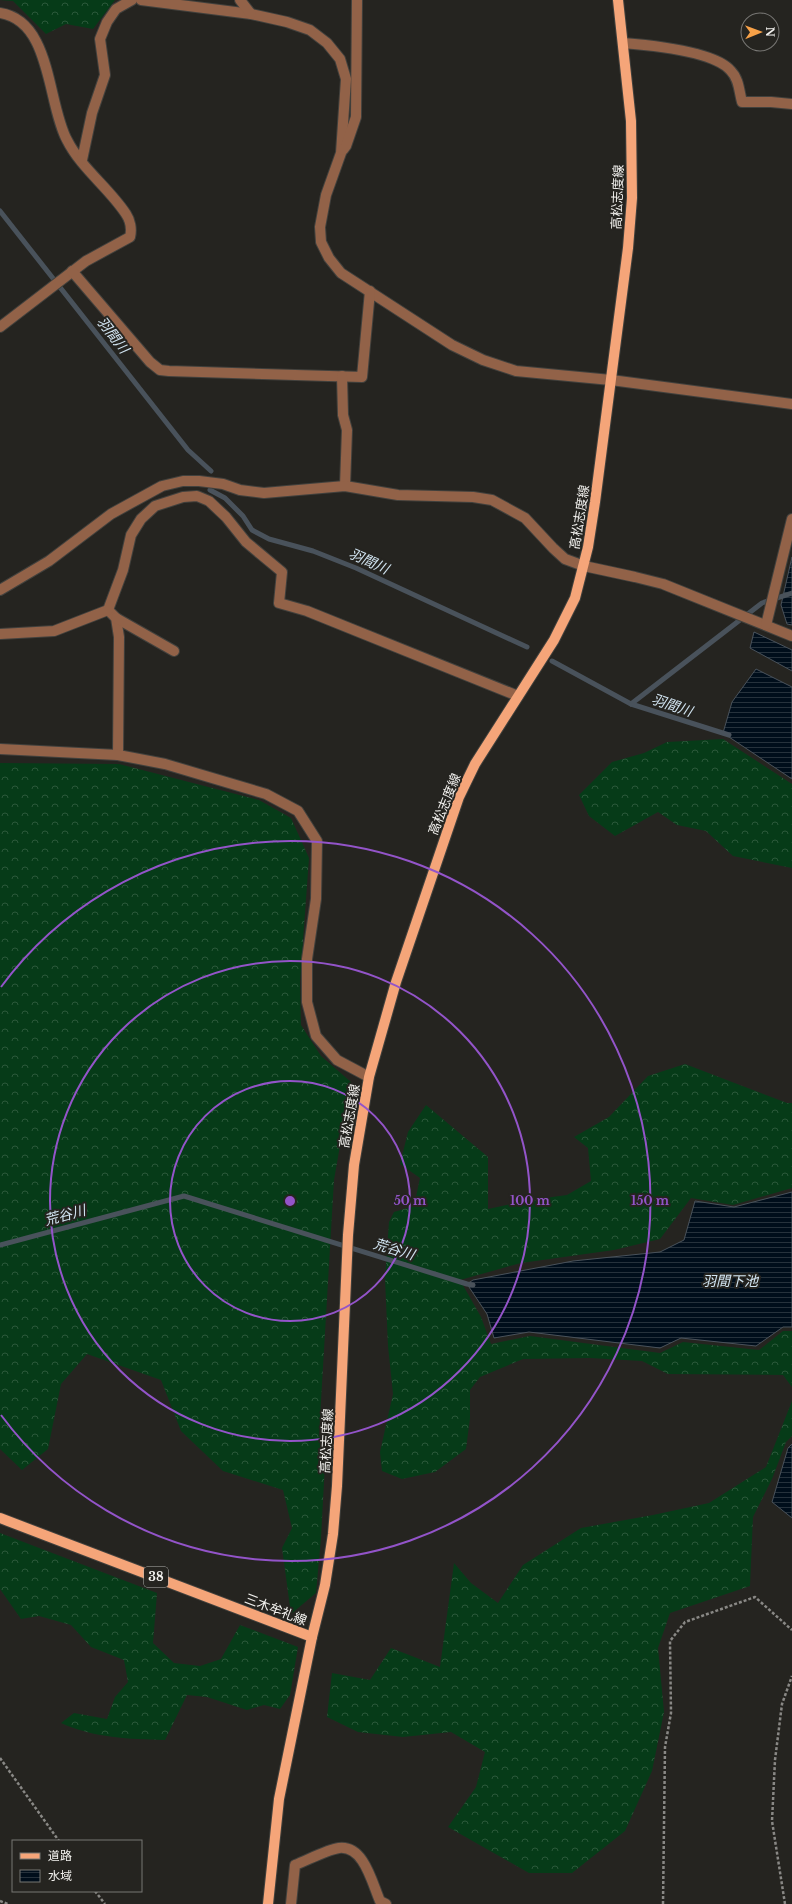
<svg xmlns="http://www.w3.org/2000/svg" width="792" height="1904" viewBox="0 0 792 1904" font-family="'Libre Baskerville','Noto Sans JP',serif">
<defs>
<pattern id="forest-crowns" width="20" height="18" patternUnits="userSpaceOnUse"><rect width="20" height="18" fill="#063b18"/><path d="M2 6a3 3 0 1 1 6 0M12 15a3 3 0 1 1 6 0" fill="none" stroke="#2b583a"/></pattern>
<pattern id="water-rules" width="6" height="5" patternUnits="userSpaceOnUse"><rect width="6" height="5" fill="#000e1b"/><path d="M0 2.5h6" fill="none" stroke="#26323c"/></pattern>
</defs>
<rect width="100%" height="100%" fill="#252420"/>
<g fill="url(#forest-crowns)">
<polygon points="0,0 115,0 93,29 66,24 46,34 13,1"/>
<polygon points="723,739 792,784 792,868 733,856 706,831 677,825 658,812 615,836 589,816 579,795 612,762 644,753 667,742"/>
<polygon points="0,763 119,764 259,800 291,818 309,858 300,982 301,1025 321,1056 351,1082 334,1180 319,1435 325,1463 321,1538 316,1593 291,1614 282,1548 292,1528 283,1490 223,1471 181,1431 161,1380 87,1354 61,1384 48,1449 22,1470 0,1449"/>
<polygon points="685,1064 787,1103 792,1103 792,1188 733,1205 691,1198 660,1239 614,1250 521,1263 460,1280 481,1317 491,1344 530,1336 660,1353 683,1342 759,1350 783,1331 792,1331 792,1387 783,1375 668,1374 642,1361 590,1358 523,1359 480,1377 470,1390 470,1418 466,1449 435,1472 402,1479 382,1471 380,1452 393,1394 388,1346 385,1279 389,1222 394,1212 414,1206 420,1178 400,1164 408,1132 426,1105 488,1157 488,1209 530,1200 567,1195 591,1181 588,1148 574,1137 609,1117 648,1076"/>
<polygon points="792,1401 792,1436 786,1442 772,1479 753,1517 750,1586 670,1613 658,1648 664,1712 652,1771 625,1831 572,1873 529,1873 448,1827 476,1787 485,1752 451,1732 403,1737 358,1732 327,1717 332,1673 370,1680 391,1648 440,1667 454,1563 471,1583 498,1603 523,1565 581,1528 653,1515 709,1503 766,1467"/>
<path d="M0,1533l157,60 -4,50 21,20 26,3 21,-7 19,-34 58,22 -8,48 -10,14 -16,-4 -17,5 -40,-13 -20,-2 -22,45c-36,-1 -71,-2 -104,-17l13,-10 33,6 8,-22 13,-15 -4,-22 -33,-13 -20,-22 -32,-9 -18,3 -21,-30z"/>
</g>
<g fill="url(#water-rules)" stroke="#49525b">
<polygon points="792,557 792,625 787,624 781,605"/>
<polygon points="754,632 792,650 792,671 750,648"/>
<polygon points="756,669 792,687 792,779 723,733 732,702"/>
<polygon points="792,1192 792,1327 783,1327 756,1346 681,1338 660,1348 529,1332 494,1338 487,1314 467,1284 473,1280 573,1261 660,1252 684,1240 695,1201 734,1207"/>
<polygon points="792,1444 792,1518 772,1502 788,1448"/>
</g>
<g fill="none" stroke-linecap="round" stroke-linejoin="round">
<g stroke="#49525b" stroke-width="5">
<polyline points="0,211 188,450 211,471"/>
<polyline points="210,490 225,498 243,516 252,530 269,539 313,551 356,568 527,647"/>
<polyline points="552,661 631,704 729,735"/>
<polyline points="631,704 762,603 792,593"/>
<polyline points="0,1245 184,1196 467,1284 473,1285"/>
</g>
<defs>
<g id="minor">
<polyline points="141,0 251,14 287,22 310,30 327,43 340,59 346,79 341,153 326,195 320,227 321,242 329,258 341,273 452,345 483,360 516,371 611,380 792,404"/>
<polyline points="240,0 251,14"/>
<path d="M0,13c52,8 47,90 67,127 14,28 42,48 59,74 4,6 6,15 4,23l-44,24 -86,66"/>
<path d="M623,43c25,2 92,8 108,28 8,8 8,20 11,31h29l21,2"/>
<polyline points="343,150 346,146 356,117 357,0"/>
<polyline points="82,160 92,113 105,75 100,39 107,22 116,9 132,0"/>
<polyline points="72,271 150,362 160,370 169,371 362,377 370,291"/>
<polyline points="342,376 343,415 347,430 345,486"/>
<polyline points="0,590 49,561 111,514 162,486 183,481 199,481 223,484 240,490 264,493 345,486 398,495 473,497 492,500 525,518 553,548 565,559 584,566 635,577 663,584 792,636"/>
<polyline points="108,610 116,618 119,637 118,755"/>
<polyline points="116,618 174,651"/>
<polyline points="766,625 792,519"/>
<polyline points="0,634 54,631 108,610 123,570 131,535 141,519 155,506 183,497 197,496 209,501 226,517 246,542 282,572 279,603 307,611 518,696"/>
<polyline points="0,749 118,755 165,764 266,794 298,811 317,841 316,899 307,959 307,1002 316,1036 337,1060 369,1077"/>
<path d="M291,1904l4,-39c13,-5 31,-15 44,-17 25,-3 33,35 41,53l6,3"/>
</g>
<g id="major">
<polyline points="0,1518 312,1637"/>
<polyline points="268,1904 279,1799 312,1637 325,1585 333,1534 337,1486 348,1235 354,1165 369,1077 396,982 459,797 475,764 554,640 575,598 588,547 595,502 628,248 632,198 631,121 618,0"/>
</g>
</defs>
<use href="#minor" stroke="#42413d" stroke-width="12"/>
<use href="#major" stroke="#42413d" stroke-width="12"/>
<g stroke="#898885" stroke-width="2.5" stroke-dasharray="3 2" stroke-linecap="butt">
<polyline points="0,1758 59,1841"/>
<polyline points="95,1891 105,1904"/>
<polyline points="0,1901 8,1904"/>
<polyline points="663,1904 665,1747 671,1713 670,1641 685,1622 755,1597 792,1630"/>
<polyline points="785,1904 772,1821 775,1760 782,1704 792,1676"/>
</g>
<use href="#minor" stroke="#926248" stroke-width="10"/>
<use href="#major" stroke="#f5a579" stroke-width="10"/>
</g>
<g fill="none" stroke="#9354c9" stroke-width="2">
<circle cx="290" cy="1201" r="120"/>
<circle cx="290" cy="1201" r="240"/>
<path d="M1 987A360 360 0 1 1 1 1415"/>
</g>
<g text-anchor="middle" stroke-width="4" stroke-linejoin="round" paint-order="stroke">
<rect fill="#252420" stroke="#b5b4b1" stroke-width="1" x="144" y="1567" width="24" height="20" rx="3"/>
<g font-size="12" font-weight="bold" fill="#f3f2ef">
<text x="156" y="1581">38</text>
</g>
<g font-size="13" fill="#f3f2ef" stroke="#252420">
<text transform="translate(617 197) rotate(-88)" y="5">高松志度線</text>
<text transform="translate(579 517) rotate(-81)" y="5">高松志度線</text>
<text transform="translate(444 804) rotate(-68)" y="5">高松志度線</text>
<text transform="translate(349 1116) rotate(-80)" y="5">高松志度線</text>
<text transform="translate(326 1441) rotate(-87)" y="5">高松志度線</text>
<text transform="translate(276 1609) rotate(21)" y="5">三木牟礼線</text>
</g>
<g font-size="14" font-style="italic" fill="#d2e5f2" stroke="#252420">
<text transform="translate(113 335) rotate(52)" y="5">羽間川</text>
<text transform="translate(369 561) rotate(24)" y="5">羽間川</text>
<text transform="translate(672 705) rotate(19)" y="5">羽間川</text>
<text transform="translate(65 1215) rotate(-15)" y="5">荒谷川</text>
<text transform="translate(394 1249) rotate(17)" y="5">荒谷川</text>
<text x="730" y="1286">羽間下池</text>
</g>
</g>
<circle cx="290" cy="1201" r="6" fill="#9354c9" stroke="#252420" stroke-width="2"/>
<g font-size="12" text-anchor="middle" font-weight="bold" fill="#9354c9" stroke="#252420" stroke-width="4" stroke-linejoin="round" paint-order="stroke">
<text x="410" y="1205">50 m</text>
<text x="530" y="1205">100 m</text>
<text x="650" y="1205">150 m</text>
</g>
<rect x="12" y="1840" width="130" height="52" fill="#252420" stroke="#777673"/>
<rect x="20" y="1853" width="20" height="6" fill="#f5a579" stroke="#777673"/>
<text x="48" y="1860" font-size="12" fill="#f3f2ef">道路</text>
<rect x="20" y="1870" width="20" height="12" fill="url(#water-rules)" stroke="#777673"/>
<text x="48" y="1880" font-size="12" fill="#f3f2ef">水域</text>
<g transform="translate(760 32) rotate(89)"><circle r="19" fill="#252420" stroke="#777673"/>
<path d="M0-3L7 15L0 10L-7 15Z" fill="#f7a148"/>
<text y="-6" font-size="11" font-weight="bold" text-anchor="middle" fill="#f3f2ef">N</text>
</g>
</svg>
